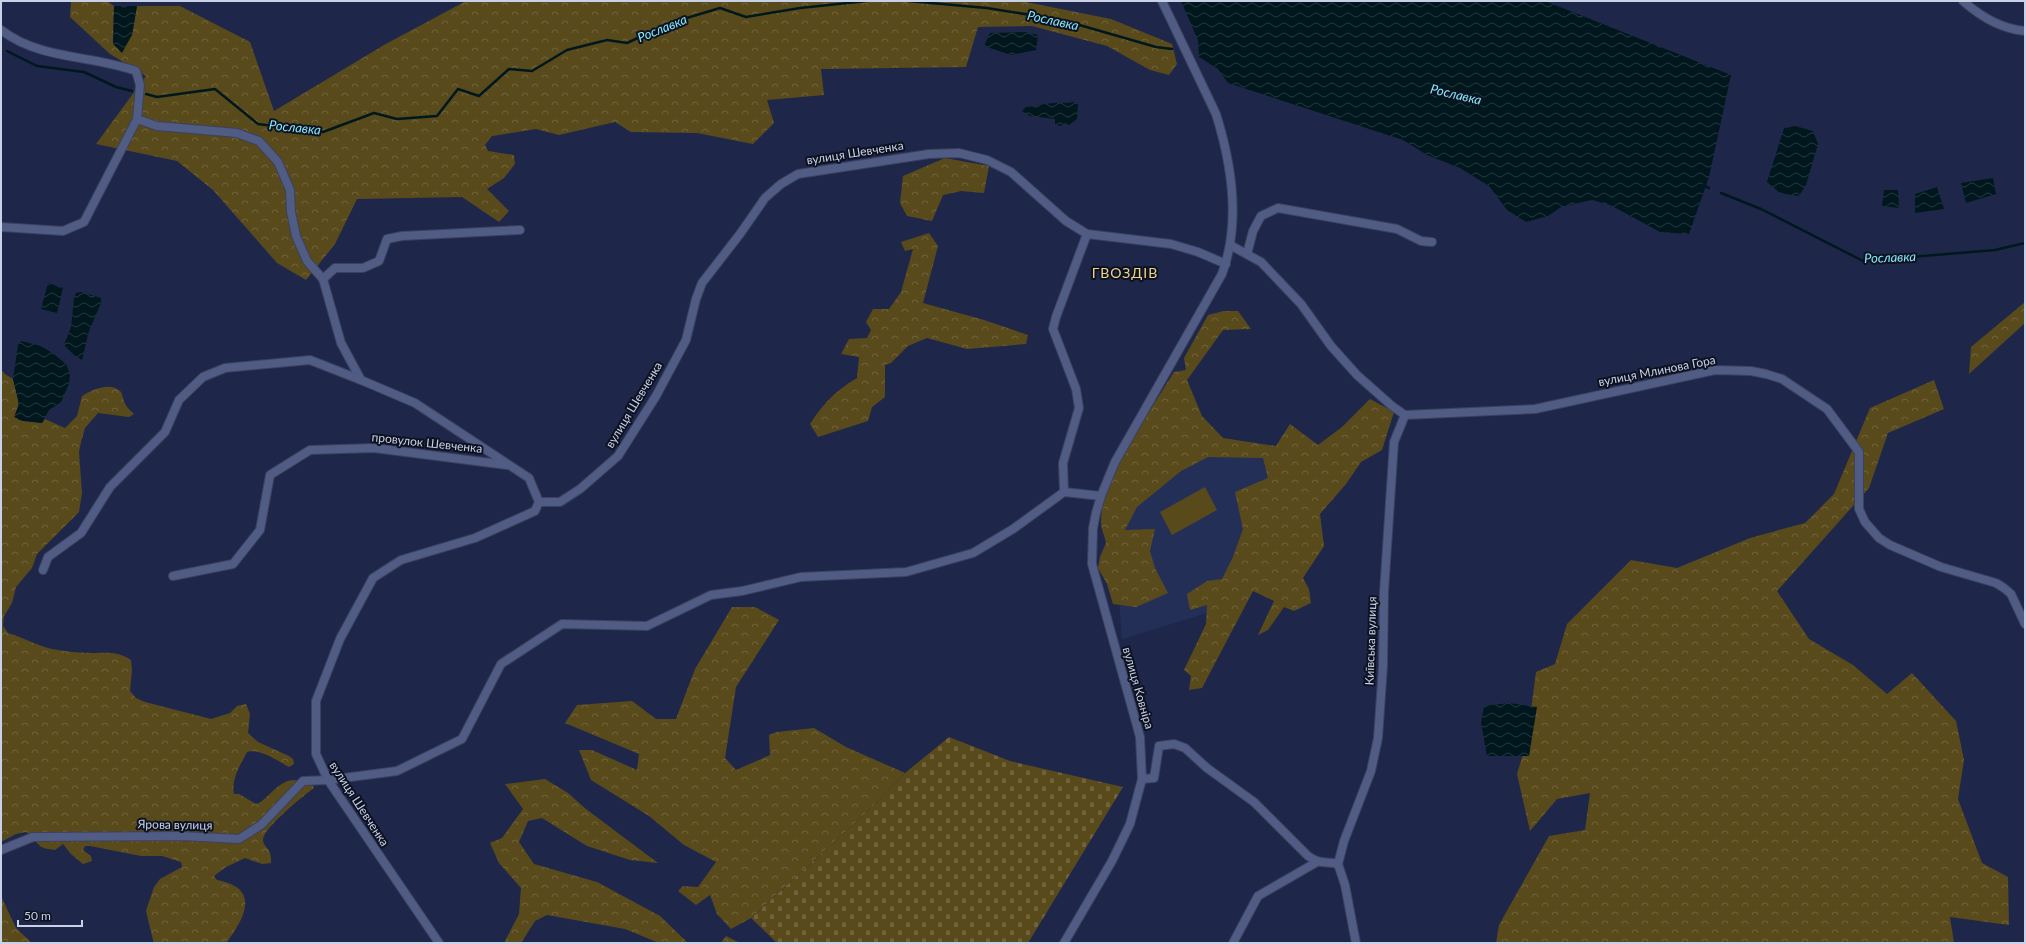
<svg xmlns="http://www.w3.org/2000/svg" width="2026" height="944" viewBox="0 0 2026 944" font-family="Lato,sans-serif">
<defs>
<pattern id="forest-crowns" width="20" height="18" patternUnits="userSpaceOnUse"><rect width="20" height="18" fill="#594a1b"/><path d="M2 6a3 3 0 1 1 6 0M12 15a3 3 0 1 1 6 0" fill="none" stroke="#70633c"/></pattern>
<pattern id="cemetery-stones" width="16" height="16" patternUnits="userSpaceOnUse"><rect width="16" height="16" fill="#594a1b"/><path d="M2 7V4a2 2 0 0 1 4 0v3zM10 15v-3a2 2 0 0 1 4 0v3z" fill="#70633c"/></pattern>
<pattern id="water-waves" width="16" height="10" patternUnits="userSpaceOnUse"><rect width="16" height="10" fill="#00181d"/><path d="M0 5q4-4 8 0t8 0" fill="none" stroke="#24393e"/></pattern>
</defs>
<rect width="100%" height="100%" fill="#1e274a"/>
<polygon fill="#242f58" points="1223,443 1298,455 1227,607 1122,639 1112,504"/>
<polygon fill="#594a1b" points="1205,487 1217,510 1172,535 1160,512"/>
<g fill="url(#forest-crowns)">
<polygon points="71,1 107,1 114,6 113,44 132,35 137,6 180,6 250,42 274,111 384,45 466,1 1021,1 1111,19 1172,44 1177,64 1169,75 1150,70 1107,46 1032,26 978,27 966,67 821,69 824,95 767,100 774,123 753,144 697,133 631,132 615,122 559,135 536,129 492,136 485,145 488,151 514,155 515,164 504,178 487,189 509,211 499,222 462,197 357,199 335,244 306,280 277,263 213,190 177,161 96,144 146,76 110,54 70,17"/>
<polygon points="945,158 989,166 984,193 961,191 943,195 932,221 907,216 900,203 903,176"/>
<path d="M929,233l9,13 -15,57 61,17 44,15 -2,9 -59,5 -40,-11 -19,8 -17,17 -6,2v32l-13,10 -4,14 -50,16 -8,-13c14,-21 25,-33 47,-46l2,-21 -18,-3 8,-15 18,-1 4,-8 -5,-8 7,-13h16l12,-17 12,-43 -8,2 -4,-9z"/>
<polygon points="2025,302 2025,323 1969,374 1971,347"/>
<path d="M1224,311h14l13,18 -28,1 -36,50 15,36 21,22 53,8 14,-22 28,21 24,-18 28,-28 24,13 -12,38 -21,12 -15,22 -26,30 4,32 -21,32 6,11 2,14 -17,8 -10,-4 -16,23 -10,5 16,-34 -21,-10 -51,97 -13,2 2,-14 -7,-6 22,-46 1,-19 -17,5 -3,-16 20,-13 15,-2 11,-22 10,-28 -8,-37 33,-14 -5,-20 -55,-1 -27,14 -44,36 -12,23 30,-1 -5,22 5,17 13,25 -32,14 -23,-3 -6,-20 -9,-16 2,-11 6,-14c-1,-6 -5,-14 -5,-21 0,-44 50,-112 73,-150l12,-2 -2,-12 24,-43z"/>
<path d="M1,369l4,5 8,5 5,20v21l24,3 3,-4 20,9 12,-12 5,-20c10,-6 29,-15 39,-4 1,2 2,7 3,9 2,6 6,9 10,13l-5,3 -31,-4 -13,15 -4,14 -2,10 3,41 -3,19 -42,42 -5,14 -16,19 -4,16 -8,13 -1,10 5,7c17,5 33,15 50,17 11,2 24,3 35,3 15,0 24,-2 38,7l1,10 -2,21 6,7 9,4 66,17 19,-6 7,-7 9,-2 4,10 -2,19 10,9 31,14 4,3 1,5 -5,3c-11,-6 -30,-19 -42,-15 -7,13 -16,28 -13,42h5l17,10c10,-2 21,-23 37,-24 5,0 13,3 19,4l2,4c-10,7 -51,40 -51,52 0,6 6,8 7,13 1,3 1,7 1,10l-9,1 -17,-6 -19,9 -12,9 3,4c44,8 28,38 9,63h-72l-1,-3 -7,-29 8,-24 6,-8 22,-12 -1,-5 -19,-6h-21l-51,-10h-5l-2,4 8,6 1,5 -9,3 -12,-10 -8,-10 -8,6c-5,-1 -13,-1 -16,-5 -5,-5 -5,-10 -13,-13l-10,2 -15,8z"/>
<polygon points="1934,380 1944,409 1888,433 1869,488 1777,591 1809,639 1853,665 1887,694 1912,673 1956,721 1964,760 1958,799 1982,863 2008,877 2009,925 1950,917 1954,943 1496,943 1499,925 1549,836 1585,830 1590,793 1557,799 1530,831 1517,774 1527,741 1536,672 1555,664 1567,624 1631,560 1677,568 1750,538 1805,523 1834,494 1870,408"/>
<polygon points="732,607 755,607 779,620 736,687 725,758 736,770 770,755 769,735 777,732 814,728 846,747 905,773 867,812 751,918 731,929 717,914 710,895 696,905 678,891 683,886 698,887 716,862 684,845 649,816 591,780 579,750 592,750 637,770 639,754 565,723 577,705 632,701 656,719 676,719 695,669"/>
<polygon points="545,779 568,793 586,809 658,863 630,860 587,846 542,818 528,821 519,842 534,864 597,882 660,916 688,943 659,943 625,929 547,915 535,921 521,943 504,943 519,914 521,888 499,863 490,843 502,838 523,809 505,784"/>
<polygon points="1,896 16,928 32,943 1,943"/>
<polygon points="726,936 740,943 721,943"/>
</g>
<polygon fill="url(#cemetery-stones)" points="949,737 1010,761 1123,787 1028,943 777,943 751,918 867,812 905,773"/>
<g fill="url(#water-waves)">
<polygon points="1181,1 1545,1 1731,75 1709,177 1689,234 1660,232 1610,205 1592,200 1561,207 1548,216 1526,222 1507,210 1489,186 1460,168 1427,155 1403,140 1228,83 1218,69 1199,57 1198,40"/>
<polygon points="114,6 137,6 132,35 122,53 113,44"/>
<polygon points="1025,32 1038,35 1036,50 1011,55 984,46 990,33"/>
<path d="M1073,102l5,2 -1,15 -8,6 -4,-2 -5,3 -5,-2v-5l-25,-3 -8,-5 4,-4c9,0 19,-4 28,-4 8,-1 11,1 19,-1z"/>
<polygon points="1795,126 1813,131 1818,144 1806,185 1799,196 1780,193 1767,182 1784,128"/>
<polygon points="1993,178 1996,194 1966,203 1961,183"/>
<polygon points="1937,187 1944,209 1915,213 1915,194"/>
<polygon points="1884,190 1898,190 1899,208 1882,206"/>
<polygon points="48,283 63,288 57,313 41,309"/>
<polygon points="81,292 101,298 101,303 89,331 82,360 74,355 64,345 71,327 74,298 76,293"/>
<polygon points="21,341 41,346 54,354 66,364 70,374 69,384 61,402 49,410 42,423 23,421 14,417 19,404 13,379 18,345"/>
<polygon points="1509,703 1537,707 1529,756 1487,756 1481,723 1484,706"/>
</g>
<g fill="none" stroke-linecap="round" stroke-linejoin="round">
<g stroke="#00181d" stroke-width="2.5">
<polyline points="908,1 987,8 1062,20 1156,47 1172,49"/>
<polyline points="7,51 37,66 84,72 116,87 132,91"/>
<polyline points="146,94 157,97 215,89 258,124 290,128 302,127 323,132 374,113 397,119 437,116 458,89 479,96 509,69 532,71 567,50 607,40 627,43 670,23 720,8 746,17 800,8 867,1"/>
<polyline points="1702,185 1709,188"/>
<polyline points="1721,193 1761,209 1863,261 1995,250 2025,243"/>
</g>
<defs>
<g id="minor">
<path d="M1963,1c17,15 39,28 62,30"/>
<path d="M1,30c39,30 91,25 135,41l4,14 -3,34 -53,103 -21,9 -62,-4"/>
<polyline points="137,119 157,126 237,133 259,141 278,162 290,190 291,212 296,236 307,261 323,279"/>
<polyline points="1230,245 1261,262 1301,304 1331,346 1357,375 1392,406 1405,415 1535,409 1715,370 1751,371 1766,374 1782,379 1827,409 1859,452 1859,509 1865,522 1879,538 1890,545 1941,567 1996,583 2004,588 2011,594 2025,624"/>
<polyline points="1247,254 1253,231 1261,216 1278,208 1397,229 1421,241 1432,242"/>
<polyline points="361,380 341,343 323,279 335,268 363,268 379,261 387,239 402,236 520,230"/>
<polyline points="1064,492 1063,463 1079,408 1076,389 1053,329 1056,317 1087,234"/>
<polyline points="43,570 48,557 81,533 110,487 165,432 179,400 203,377 225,368 310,360 361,380 415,403 529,478 539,502"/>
<polyline points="173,576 233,564 260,530 270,475 310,450 374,448 507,465"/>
<path d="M1142,779l12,-1 5,-32 15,-2 11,4 22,20 47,34 54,54c13,9 16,5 30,8"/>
<polyline points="1,850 33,837 181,836 239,839 261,825 303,781 328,780 397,771 462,739 501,664 562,624 647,626 711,595 742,591 801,577 906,572 973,553 1013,529 1064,492 1101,496"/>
<polyline points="439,943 328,780 316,754 316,701 340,639 373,578 401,560 475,538 535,511 539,502 560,502 580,489 618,456 656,396 686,340 696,299 702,283 740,234 765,198 781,184 798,174 929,154 959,153 987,160 1011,172 1066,221 1087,234 1171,244 1198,252 1226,264"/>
<path d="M1064,943l48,-82 18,-37 12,-45 -2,-42 -48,-173 1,-36 3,-15 5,-17 14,-34 107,-188c19,-51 10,-109 -6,-160l-54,-113"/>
<polyline points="1233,943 1258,896 1317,862"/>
<polyline points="1356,943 1345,885 1338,864 1344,841 1371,771 1378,738 1383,666 1384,592 1394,442 1405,415"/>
</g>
</defs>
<use href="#minor" stroke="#3b415f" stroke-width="10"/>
<use href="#minor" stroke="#505c83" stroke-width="8"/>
</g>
<g text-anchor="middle" stroke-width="4" stroke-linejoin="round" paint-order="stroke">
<g font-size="12" fill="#c9d1e7" stroke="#0d1221">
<text transform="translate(855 153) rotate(-9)" y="4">вулиця Шевченка</text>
<text transform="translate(1657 371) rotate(-11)" y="4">вулиця Млинова Гора</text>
<text transform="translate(634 405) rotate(-59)" y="4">вулиця Шевченка</text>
<text transform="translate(427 443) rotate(6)" y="4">провулок Шевченка</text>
<text transform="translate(1371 641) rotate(-88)" y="4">Київська вулиця</text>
<text transform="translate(1138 688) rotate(74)" y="4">вулиця Ковніра</text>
<text transform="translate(359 804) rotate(57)" y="4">вулиця Шевченка</text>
<text transform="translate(175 825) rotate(1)" y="4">Ярова вулиця</text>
</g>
<g font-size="13" font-style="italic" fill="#84ebfd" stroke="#0d1221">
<text transform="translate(1053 20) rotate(12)" y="5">Рославка</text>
<text transform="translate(662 28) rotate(-22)" y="5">Рославка</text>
<text transform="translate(1456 94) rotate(13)" y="5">Рославка</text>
<text transform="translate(295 127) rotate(6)" y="5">Рославка</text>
<text transform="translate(1890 257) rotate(-2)" y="5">Рославка</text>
</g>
<g font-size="14" letter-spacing="1" fill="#f0d589" stroke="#0d1221">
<text x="1125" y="278">ГВОЗДІВ</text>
</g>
</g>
<rect width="2026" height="944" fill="none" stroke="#c9d1e7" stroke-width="4"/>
<path d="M18 920v6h64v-6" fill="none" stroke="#c9d1e7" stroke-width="2"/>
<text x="24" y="920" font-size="12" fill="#c9d1e7" stroke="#0d1221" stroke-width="3" paint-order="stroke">50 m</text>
</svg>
